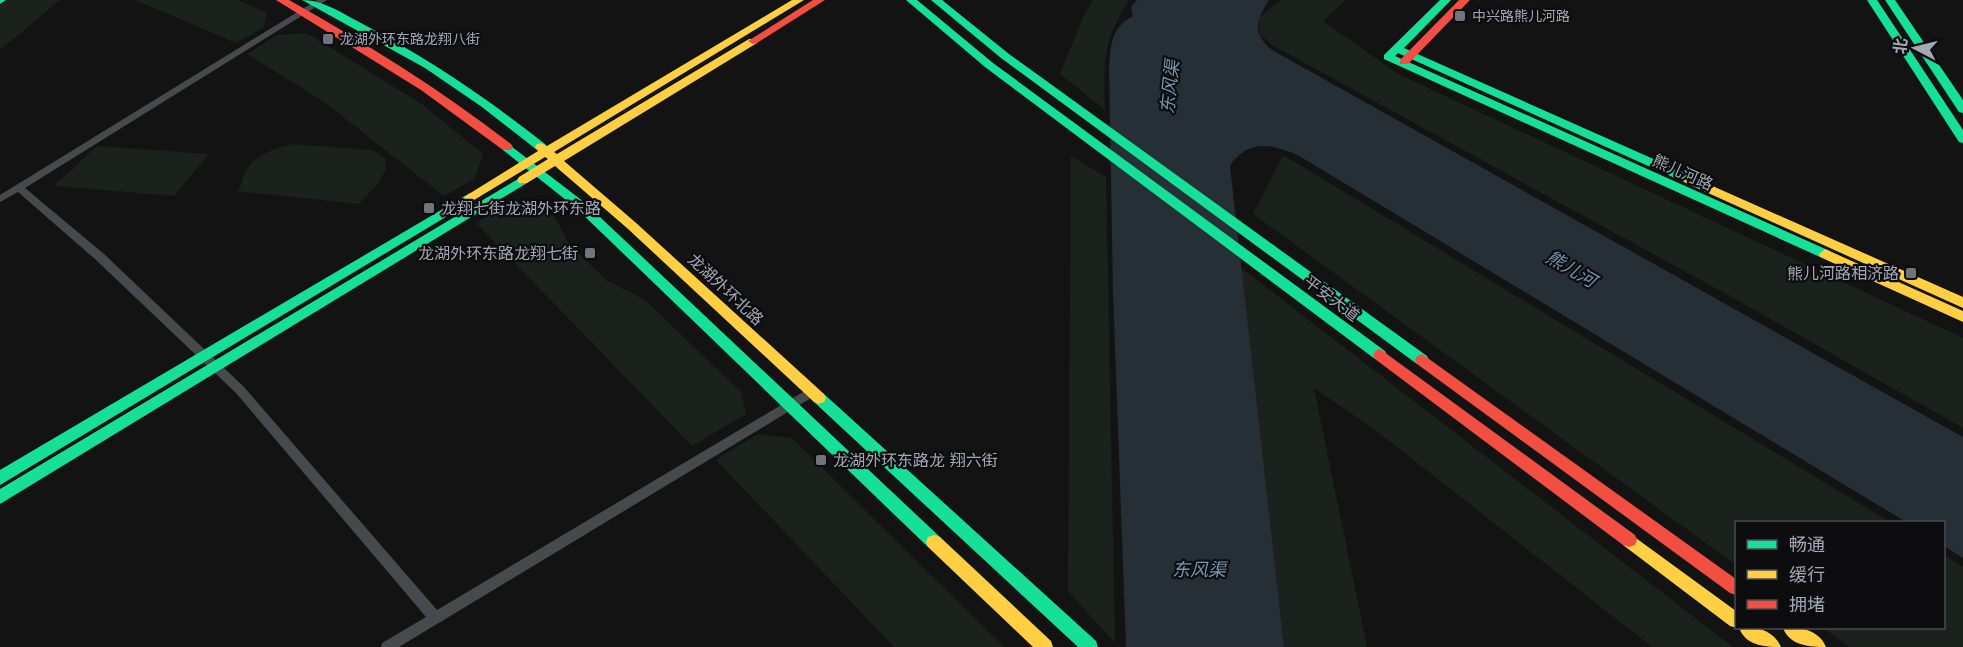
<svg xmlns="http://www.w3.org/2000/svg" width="1963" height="647" viewBox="0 0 1963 647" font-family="Jost,'Noto Sans SC',sans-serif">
<rect width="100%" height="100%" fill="#131313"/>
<g fill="#1b221d">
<polygon points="7,0 60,0 0,50 0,5"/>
<polygon points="135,0 237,0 267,13 263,28 236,43"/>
<path d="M1093,0h36c-27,42 -25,62 -24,110l-45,-36 24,-59z"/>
<polygon points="1282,0 1346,0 1323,21 1398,74 1963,338 1963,428 1728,295 1272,45 1260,34 1259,17"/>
<polygon points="307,33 423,105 483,154 475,178 444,196 324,102 247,54 277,35"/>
<path d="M294,144l78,6 13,8 1,11 -8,15 -19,20 -122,-13c6,-6 5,-15 10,-22 10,-15 30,-22 47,-25z"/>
<polygon points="97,146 209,154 174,196 54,186"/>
<polygon points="1283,155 1890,522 1736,522 1736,565 1253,214"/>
<polygon points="1071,156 1106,177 1115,643 1068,591"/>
<polygon points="506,204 541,207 555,218 570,245 606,280 644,299 741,392 746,414 692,446 476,223"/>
<polygon points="1240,267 1733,647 1652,647 1374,429 1314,388 1367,647 1284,647"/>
<polygon points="758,434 792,438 1004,647 894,647 716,460"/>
<polygon points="1944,555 1963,567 1963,647 1850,647 1823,628 1944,628"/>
</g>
<path fill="#262e36" d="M1137,0h132c-13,20 -17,33 3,50l691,387v121l-19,-12v-24h-38l-605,-365c-26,-13 -53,-19 -71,9l54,481h-158l-13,-355 -4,-226c2,-23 3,-39 24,-50l-2,-9z"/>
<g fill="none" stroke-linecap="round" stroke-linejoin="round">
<polygon fill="#47494c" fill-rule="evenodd" points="317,0 327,0 25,188 104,254 244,387 437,610 808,389 812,387 816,389 818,392 816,395 399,647 381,647 382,643 426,617 236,393 96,260 18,192 0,202 0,195"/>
<g fill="#16e098" fill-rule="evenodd">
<polygon points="0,0 6,0 0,4"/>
<path d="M302,0c21,0 40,13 59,23 65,34 126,75 184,121l2,3 -2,3h-8l-55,-43 -57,-39z"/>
<polygon points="906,0 917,0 993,63 1385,351 1387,355 1385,359 1375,359 985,67"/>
<polygon points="931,0 942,0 1009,54 1427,356 1429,360 1427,364 1417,364 1001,58"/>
<polygon points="1440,0 1451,0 1404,48 1694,177 1696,180 1694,183 1686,183 1398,53 1395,56 1830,251 1831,254 1830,257 1820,257 1384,59 1384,55"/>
<polygon points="1867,0 1877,0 1963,130 1963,143 1959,142"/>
<polygon points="1885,0 1895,0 1963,100 1963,113 1959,112"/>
<polygon points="507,143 584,202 940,537 942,542 940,547 934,549 928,547 576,208 503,150 501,147 503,144"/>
<polygon points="523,176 529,180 527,183 0,504 0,489"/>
<polygon points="470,193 474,194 476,197 474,200 0,485 0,470"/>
<polygon points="819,392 824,394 1096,641 1098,647 1078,647 814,402 812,398 814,394"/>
</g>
<g fill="#ffcf43" fill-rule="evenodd">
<polygon points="792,0 804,0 554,152 557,154 749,39 757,39 757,43 564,161 635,222 824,394 826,398 824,402 819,404 814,402 627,228 555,166 527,183 519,183 517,180 519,177 548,159 545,157 474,200 466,200 464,197 538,151 535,147 537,144 541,143 547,146"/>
<polygon points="1690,176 1963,297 1963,308 1686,183 1684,180 1686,177"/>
<polygon points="1825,249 1963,311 1963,322 1820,257 1819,254"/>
<polygon points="1629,533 1736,611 1737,628 1730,626 1623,545 1621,540 1623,535"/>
<polygon points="934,535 940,537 1051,641 1053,647 1033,647 928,547 926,542 928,537"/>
<path d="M1739,628c16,-2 35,2 42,19 -16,0 -35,-1 -42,-19z"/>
<path d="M1783,628c16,-2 36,2 43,19 -16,0 -36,-1 -43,-19z"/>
</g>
<g fill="#f24e42" fill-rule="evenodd">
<path d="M276,0h13c77,43 152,90 222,144l2,3 -2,3h-8l-82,-60z"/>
<polygon points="813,0 825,0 757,43 753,44 748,41"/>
<polygon points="1459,0 1470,0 1408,64 1400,64 1400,60"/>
<polygon points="1380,349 1635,535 1637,540 1635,545 1629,547 1623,545 1375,359 1373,355 1375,351"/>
<polygon points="1422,354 1736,579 1736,595 1730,593 1417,364 1415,360 1417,356"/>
</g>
</g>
<g fill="#71747d" stroke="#0d0d0f" stroke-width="2">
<rect x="1454" y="10" width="12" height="12" rx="3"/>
<rect x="322" y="33" width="12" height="12" rx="3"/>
<rect x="423" y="202" width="12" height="12" rx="3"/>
<rect x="584" y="247" width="12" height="12" rx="3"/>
<rect x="1905" y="267" width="12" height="12" rx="3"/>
<rect x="815" y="454" width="12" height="12" rx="3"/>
</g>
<g text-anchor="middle" stroke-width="4.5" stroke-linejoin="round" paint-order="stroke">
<g font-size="14" fill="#a3a8b6" stroke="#0d0d0f" text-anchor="start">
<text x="1472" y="21">中兴路熊儿河路</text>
<text x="340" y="44">龙湖外环东路龙翔八街</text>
</g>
<g font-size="16" fill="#a3a8b6" stroke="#0d0d0f">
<text transform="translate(1683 172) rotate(24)" y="6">熊儿河路</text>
<text transform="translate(726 289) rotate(43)" y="6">龙湖外环北路</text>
<text transform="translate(1332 298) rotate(37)" y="6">平安大道</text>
</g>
<g font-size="16" fill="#a3a8b6" stroke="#0d0d0f" text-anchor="start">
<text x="441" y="214">龙翔七街龙湖外环东路</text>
<text x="578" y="259" text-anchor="end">龙湖外环东路龙翔七街</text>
<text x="1899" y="279" text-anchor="end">熊儿河路相济路</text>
<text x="833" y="466">龙湖外环东路龙 翔六街</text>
</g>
<g font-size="18" font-style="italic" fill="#7696b4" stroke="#0d0d0f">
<text transform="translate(1170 87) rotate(-84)" y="6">东风渠</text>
<text transform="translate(1571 269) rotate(30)" y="6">熊儿河</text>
<text x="1199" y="576">东风渠</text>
</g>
</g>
<rect x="1735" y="521" width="210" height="108" fill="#0d0d0f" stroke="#494b52" stroke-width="1.5"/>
<rect x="1747" y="540" width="30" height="9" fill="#16e098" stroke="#494b52" stroke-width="1.5"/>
<text x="1789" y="551" font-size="18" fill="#a3a8b6">畅通</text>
<rect x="1747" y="570" width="30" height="9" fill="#ffcf43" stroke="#494b52" stroke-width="1.5"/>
<text x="1789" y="581" font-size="18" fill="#a3a8b6">缓行</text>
<rect x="1747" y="600" width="30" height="9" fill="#f24e42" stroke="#494b52" stroke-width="1.5"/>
<text x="1789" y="611" font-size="18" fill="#a3a8b6">拥堵</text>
<g transform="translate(1915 48) rotate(277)" stroke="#0d0d0f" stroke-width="4.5" paint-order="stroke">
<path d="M0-4.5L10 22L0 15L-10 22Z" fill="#a3a8b6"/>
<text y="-9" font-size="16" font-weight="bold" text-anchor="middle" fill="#a3a8b6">北</text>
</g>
</svg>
